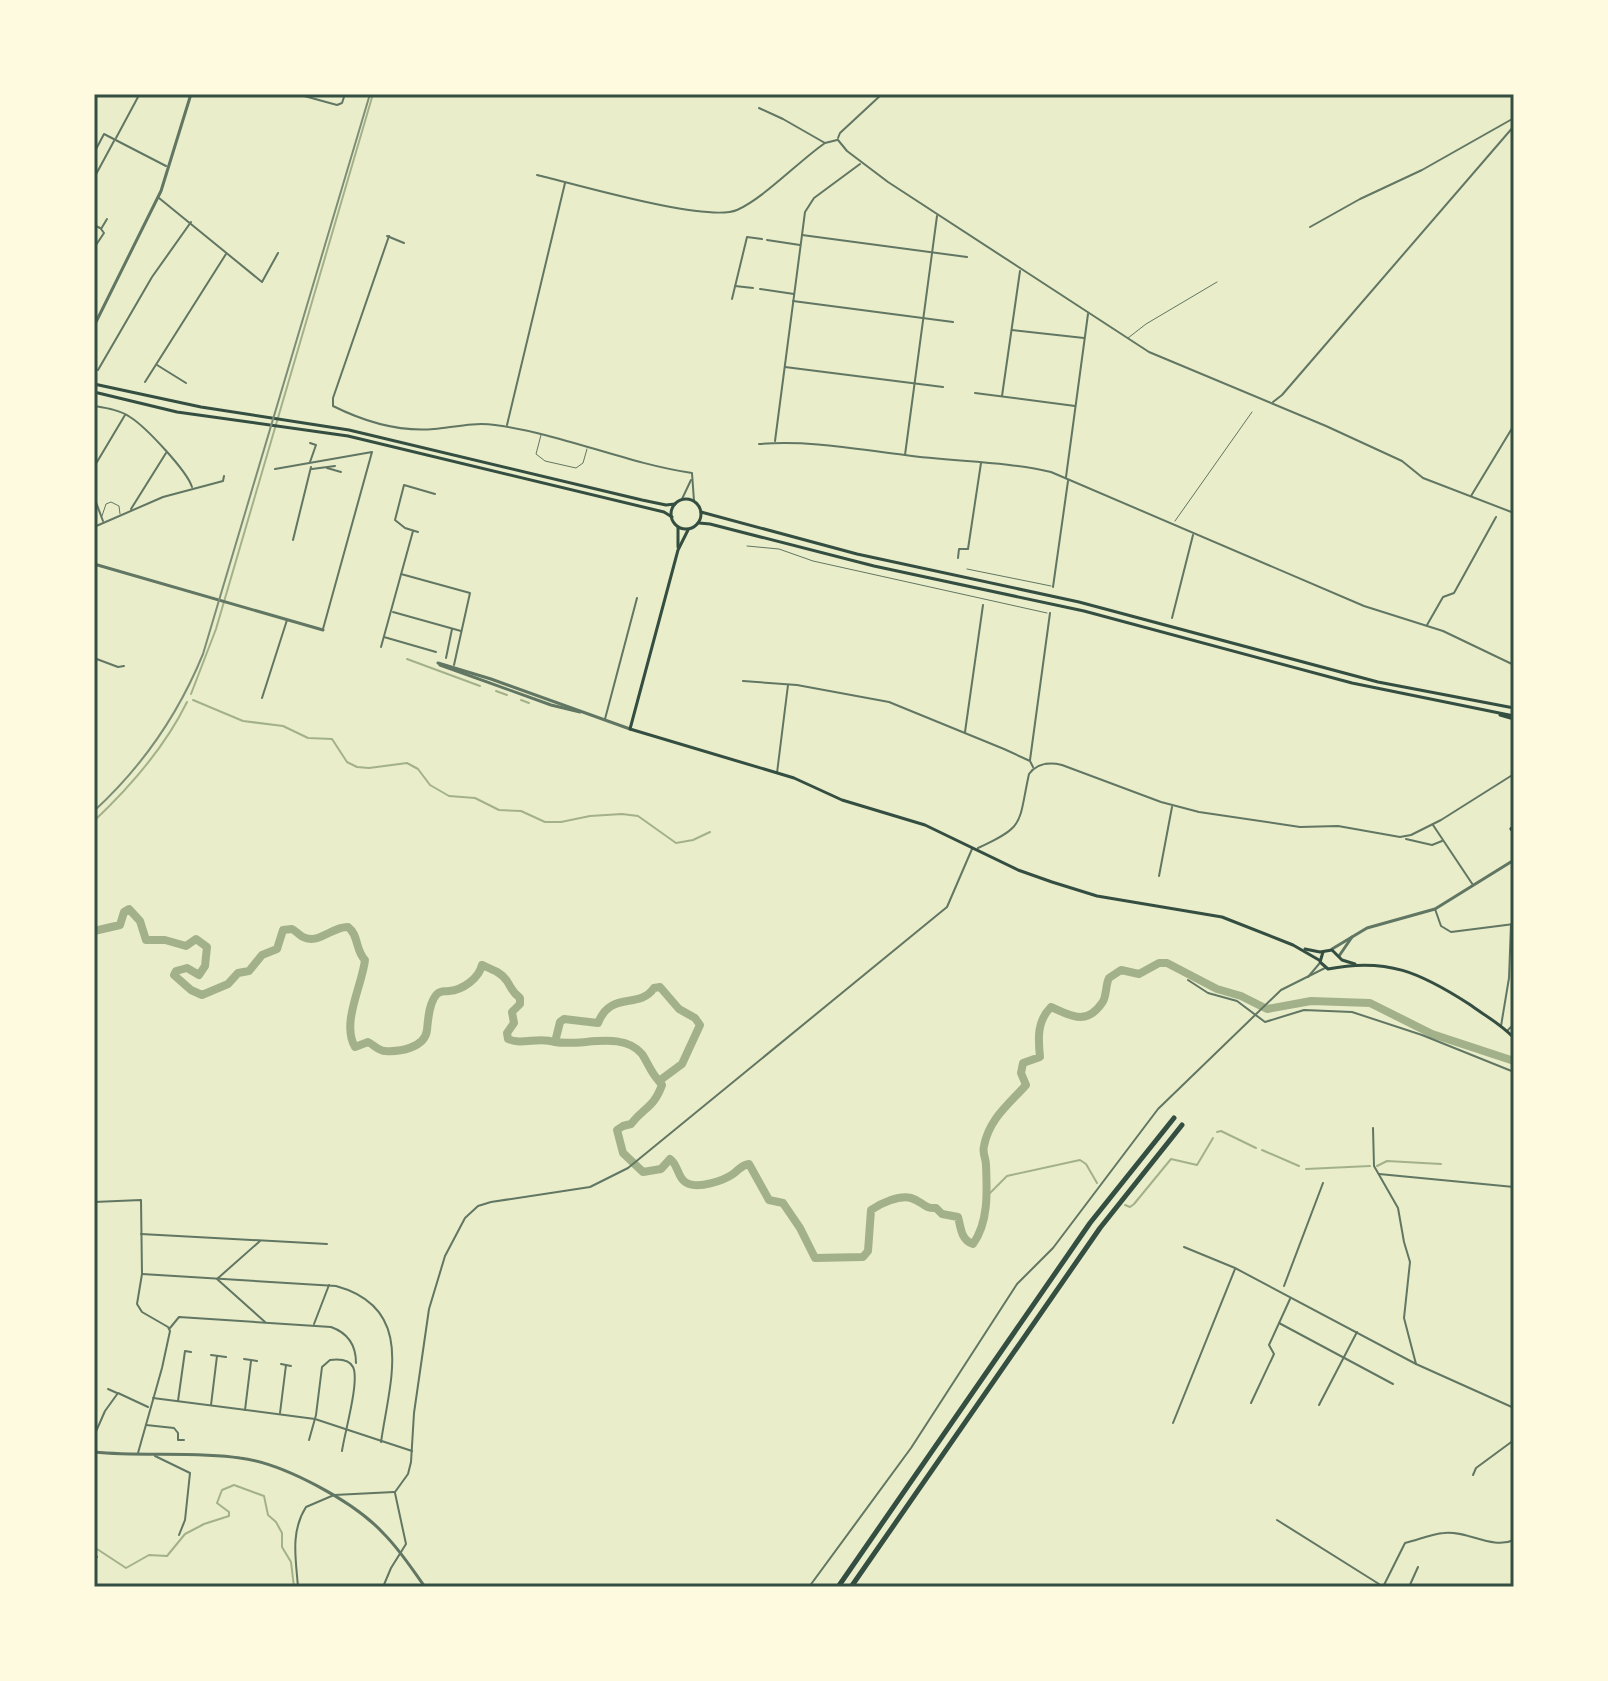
<svg xmlns="http://www.w3.org/2000/svg" width="1608" height="1681" viewBox="0 0 1608 1681" font-family="'Varela Round',sans-serif">
<rect width="100%" height="100%" fill="#e9edc9"/>
<g fill="none" stroke-linecap="round" stroke-linejoin="round">
<g stroke="#a3b18a" stroke-width="2">
<polyline points="407,659 480,686"/>
<polyline points="496,691 507,695"/>
<polyline points="191,694 216,629 373,94"/>
<polyline points="193,700 243,721 283,726 308,738 332,739 347,762 357,767 369,768 407,763 418,769 430,785 449,796 475,798 499,810 521,811 545,822 561,822 590,816 622,814 638,816 676,843 693,840 710,832"/>
<polyline points="521,700 529,703"/>
<path d="M94,821c36,-34 71,-74 93,-119"/>
<polyline points="1217,1132 1221,1131 1256,1148"/>
<polyline points="1262,1150 1299,1166"/>
<polyline points="1377,1166 1387,1161 1441,1164"/>
<polyline points="1306,1169 1370,1166"/>
<polyline points="988,1195 1007,1176 1080,1160 1086,1164 1097,1183"/>
<polyline points="1125,1205 1130,1207 1134,1204 1171,1159 1197,1165 1213,1138"/>
<polyline points="94,1547 126,1568 149,1555 167,1556 185,1534 204,1524 229,1516 229,1512 217,1503 222,1490 234,1485 264,1496 268,1515 276,1522 282,1533 282,1547 291,1562 294,1587"/>
</g>
<g stroke="#a3b18a" stroke-width="8">
<path d="M94,931l26,-6 4,-13 5,-3 11,12 6,19h19l21,6 10,-7 11,8 -2,19 -6,9 -12,-7 -11,3 -2,4 17,15 11,5 26,-11 10,-11 11,-2 13,-16 15,-6 6,-19 9,-1c4,2 7,6 11,8 15,8 30,-11 45,-10 11,8 7,23 17,33 -3,26 -24,63 -10,87l13,-5c6,3 11,9 17,9 14,1 40,-3 42,-21 1,-10 2,-28 10,-36 5,-4 6,-2 12,-3 14,-1 30,-13 33,-26 9,4 19,7 25,16 5,8 5,11 13,17v6l-8,8 2,11 -7,10 1,6c15,7 29,-3 47,3l5,-20 4,-3 34,4c13,-33 41,-13 56,-35l6,-1 19,22 16,9 5,7 -18,39 -23,17 3,4c-9,24 -17,21 -31,39l-8,2 -6,4 6,23 20,19 18,-3 9,-10c9,6 7,21 19,25 11,4 34,-3 44,-10 7,-5 8,-9 16,-10l20,36 14,3 17,25 15,30 48,-1 5,-6 3,-41c10,-7 28,-15 40,-12 11,3 13,11 25,10l6,6 16,3c3,11 3,23 15,27 16,-22 14,-54 13,-79 0,-7 -4,-12 -2,-19 5,-27 25,-42 42,-61l-5,-12 2,-10 17,-6c-2,-19 -3,-36 11,-50 20,9 35,19 51,-4 5,-6 3,-17 7,-25l12,-8 18,4 20,-11h8l50,26 24,7 26,13 44,-8 59,2 62,31 82,27"/>
<path d="M555,1042c26,5 67,-12 87,12 6,9 9,19 17,27"/>
</g>
<g stroke="#617663" stroke-width="1">
<polyline points="1128,338 1146,324 1217,282"/>
<polyline points="541,435 536,454 545,461 576,468 583,463 587,449"/>
<polyline points="102,516 106,504 111,502 119,506 120,514"/>
<polyline points="1175,521 1252,412"/>
<polyline points="747,546 779,549 813,561 1047,613"/>
<polyline points="967,569 1051,586"/>
</g>
<g stroke="#617663" stroke-width="2">
<polyline points="327,468 341,472"/>
<polyline points="312,469 335,466"/>
<polyline points="293,540 311,467"/>
</g>
<g stroke="#617663" stroke-width="2">
<polyline points="297,94 337,105 342,103 345,94"/>
<polyline points="759,108 783,119 825,143 837,140"/>
<polyline points="116,138 138,97"/>
<polyline points="838,138 840,133 882,94"/>
<polyline points="838,140 847,151 888,182 1149,352 1326,426 1402,461 1423,478 1514,513"/>
<polyline points="94,153 104,134 166,166"/>
<path d="M537,175c38,9 170,48 200,35 27,-12 62,-49 88,-67"/>
<polyline points="94,178 114,141"/>
<polyline points="159,198 262,282 278,253"/>
<polyline points="94,225 100,228"/>
<polyline points="1310,227 1360,199 1422,170 1514,118"/>
<polyline points="802,235 967,257"/>
<polyline points="387,236 404,243"/>
<path d="M389,236l-56,162v8c30,15 66,26 101,23 20,-2 40,-7 61,-4 67,9 130,38 197,48l2,28"/>
<polyline points="767,240 800,245"/>
<polyline points="94,248 104,233 101,229 107,219"/>
<polyline points="735,286 753,288"/>
<polyline points="760,289 794,294"/>
<polyline points="732,299 747,237 762,239"/>
<polyline points="793,301 953,322"/>
<polyline points="1012,330 1084,338"/>
<polyline points="157,365 186,383"/>
<polyline points="785,367 943,387"/>
<polyline points="98,370 152,277 191,222"/>
<polyline points="145,382 226,254"/>
<polyline points="975,393 1075,406"/>
<polyline points="1002,396 1020,271"/>
<polyline points="1273,402 1282,395 1514,126"/>
<path d="M94,406c12,2 26,4 36,11 16,10 57,54 62,70"/>
<polyline points="507,425 565,183"/>
<polyline points="775,441 805,212 814,198 860,164"/>
<path d="M759,444c50,-4 97,5 146,11 49,7 98,6 146,17l313,134 79,25 71,34"/>
<polyline points="905,455 937,216"/>
<polyline points="310,462 316,445 310,443"/>
<polyline points="94,467 125,415"/>
<polyline points="275,469 372,452 323,629"/>
<polyline points="1066,477 1088,314"/>
<polyline points="1471,496 1514,425"/>
<polyline points="94,497 103,521"/>
<polyline points="682,499 691,480"/>
<polyline points="131,509 166,453"/>
<polyline points="94,527 163,497 223,481 224,476"/>
<polyline points="418,532 405,528 395,520 404,485 435,494"/>
<polyline points="958,558 959,549 968,549 981,463"/>
<polyline points="401,574 470,593 454,665"/>
<polyline points="1053,587 1068,481"/>
<polyline points="393,612 461,631"/>
<polyline points="1172,618 1193,535"/>
<polyline points="1427,625 1443,597 1454,593 1496,517"/>
<polyline points="384,637 436,652"/>
<polyline points="381,647 413,531"/>
<polyline points="94,658 118,667 124,666"/>
<polyline points="446,658 452,629"/>
<polyline points="743,681 797,685 889,702 1004,749 1030,761 1033,767"/>
<polyline points="262,698 287,620"/>
<polyline points="605,719 637,598"/>
<polyline points="965,732 983,605"/>
<polyline points="1030,760 1050,613"/>
<polyline points="777,773 788,685"/>
<polyline points="1433,825 1473,885"/>
<polyline points="1406,839 1432,845 1442,841"/>
<path d="M978,848c48,-22 40,-24 51,-74 8,-11 20,-12 33,-9l99,37 38,10 101,15 38,-1 62,11 11,-2 30,-15 73,-46"/>
<polyline points="1159,876 1172,807"/>
<polyline points="1435,909 1441,926 1451,932 1514,924"/>
<polyline points="1308,977 1319,964"/>
<polyline points="1188,980 1208,993 1237,1001 1265,1022 1304,1010 1352,1012 1422,1035 1514,1072"/>
<polyline points="1501,1026 1509,978 1511,924"/>
<polyline points="1508,1030 1514,1024"/>
<polyline points="1373,1128 1374,1166 1398,1208 1404,1242 1410,1262 1404,1318 1416,1364"/>
<polyline points="1379,1174 1514,1187"/>
<polyline points="94,1202 141,1200 142,1274 137,1304 142,1312 168,1327 170,1331 162,1368 138,1453"/>
<polyline points="141,1234 327,1244"/>
<polyline points="260,1241 217,1279 265,1322"/>
<polyline points="1184,1247 1235,1268 1416,1364 1514,1408"/>
<path d="M142,1274l194,12c80,22 54,94 45,156"/>
<polyline points="1284,1286 1323,1183"/>
<polyline points="1279,1323 1393,1384"/>
<polyline points="314,1324 329,1285"/>
<path d="M170,1328l9,-11 152,10c17,6 25,18 25,36"/>
<polyline points="211,1355 226,1357"/>
<polyline points="244,1359 257,1361"/>
<polyline points="281,1364 291,1366"/>
<polyline points="108,1389 117,1393"/>
<polyline points="153,1398 315,1419 412,1451"/>
<polyline points="178,1401 185,1351 191,1352"/>
<polyline points="1251,1403 1274,1354 1269,1345 1290,1299"/>
<polyline points="211,1405 217,1356"/>
<polyline points="1319,1405 1357,1332"/>
<polyline points="245,1410 251,1361"/>
<polyline points="280,1413 286,1365"/>
<polyline points="1173,1423 1235,1269"/>
<polyline points="146,1425 174,1428 178,1433 178,1440 184,1440"/>
<polyline points="94,1436 105,1411 118,1393 148,1407"/>
<path d="M309,1440l7,-25 6,-48 8,-7c8,-1 19,-1 23,7 7,14 -9,68 -11,84"/>
<polyline points="155,1456 190,1473 185,1520 179,1535"/>
<polyline points="1473,1475 1476,1468 1514,1440"/>
<polyline points="395,1492 408,1474 411,1462 414,1413 429,1309 445,1256 465,1218 478,1206 491,1202 590,1187 628,1168 947,907 972,849"/>
<polyline points="1277,1520 1379,1584 1377,1587"/>
<polyline points="94,1554 97,1557"/>
<path d="M298,1587c-2,-27 -8,-55 8,-80l28,-12 60,-3"/>
<polyline points="383,1587 391,1568 406,1544 395,1493"/>
<polyline points="809,1587 911,1448 1017,1284 1053,1248 1158,1109 1281,990 1325,968"/>
<path d="M1383,1587l22,-44c13,-3 26,-9 39,-10 23,-3 48,17 70,7"/>
<polyline points="1409,1587 1418,1567"/>
</g>
<g stroke="#617663" stroke-width="3">
<polyline points="94,326 161,191 191,94"/>
<polyline points="94,564 323,630"/>
<polyline points="438,663 491,679 630,729"/>
<polyline points="440,665 551,705 580,712"/>
<polyline points="1332,949 1367,928 1435,909 1514,860"/>
<polyline points="1339,956 1352,937"/>
<path d="M94,1452c48,5 98,-1 146,6 43,5 115,44 144,76 16,16 28,35 41,53"/>
</g>
<g stroke="#344e41" stroke-width="3">
<polyline points="94,384 201,407 349,430 642,500 666,505 675,504"/>
<polyline points="94,392 177,412 348,436 664,512 672,517"/>
<circle cx="686" cy="514" r="15"/>
<polyline points="701,512 857,554 1079,602 1378,682 1514,708"/>
<polyline points="699,523 710,524 874,566 1084,611 1352,683 1514,716"/>
<polyline points="688,530 678,550 630,729 794,778 842,800 925,825 1018,870 1052,882 1097,896 1222,917 1293,945 1319,960"/>
<polyline points="678,547 678,527"/>
<polyline points="1500,715 1514,719"/>
<polyline points="1305,949 1320,952 1332,950 1342,960 1355,964"/>
<path d="M1323,952l-3,10 8,7c59,-12 93,4 141,35 15,11 32,20 45,34"/>
</g>
<g stroke="#344e41" stroke-width="5">
<polyline points="1512,829 1514,828"/>
<polyline points="838,1587 1090,1223 1174,1118"/>
<polyline points="851,1587 1100,1228 1182,1125"/>
</g>
<path stroke="#7c8e77" stroke-width="2" d="M94,811c48,-44 84,-96 109,-157l167,-560"/>
</g>
<rect width="1608" height="1681" fill="none" stroke="#fefae0" stroke-width="192"/>
<rect x="96" y="96" width="1416" height="1489" fill="none" stroke="#344e41" stroke-width="3"/>
</svg>
